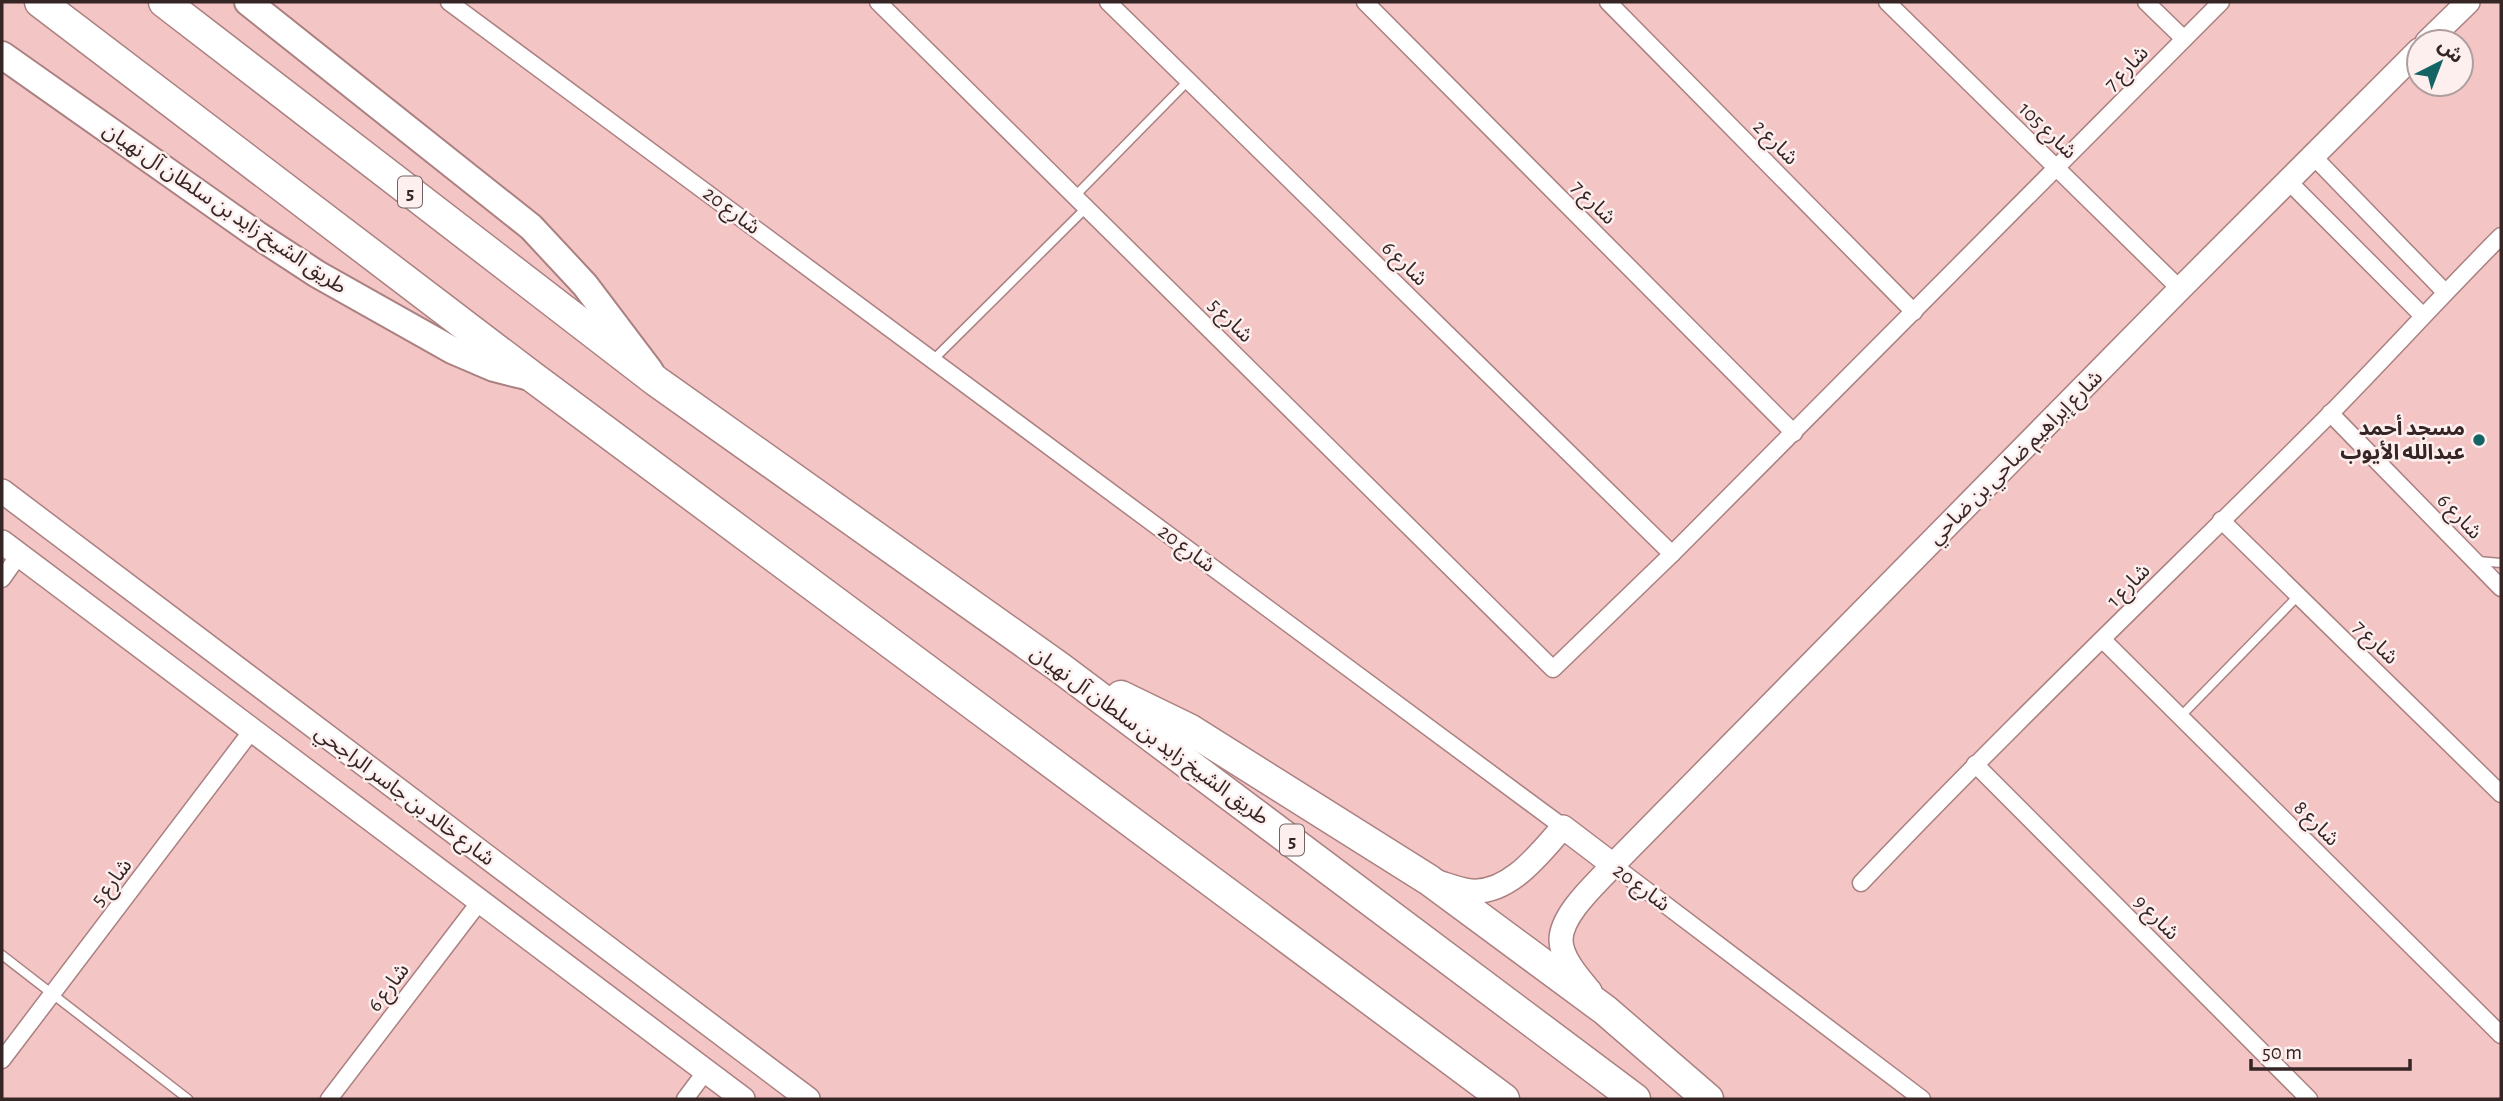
<svg xmlns="http://www.w3.org/2000/svg" width="2503" height="1101" viewBox="0 0 2503 1101" font-family="'Alegreya Sans','Noto Sans Arabic',sans-serif">
<rect width="100%" height="100%" fill="#f3c5c5"/>
<g fill="none" stroke-linecap="round" stroke-linejoin="round">
<defs>
<g id="lane">
<polyline points="1075,196 1189,80"/>
<polyline points="934,359 1087,207"/>
<polyline points="2478,561 2501,563"/>
<polyline points="2180,717 2299,595"/>
<polyline points="2,955 188,1099"/>
</g>
<g id="street">
<polyline points="449,2 1563,827"/>
<polyline points="878,2 1553,669 1672,554 2221,2"/>
<polyline points="1108,2 1672,554"/>
<polyline points="1365,2 1794,433"/>
<polyline points="1608,2 1914,312"/>
<polyline points="1887,2 2180,289"/>
<polyline points="2146,2 2184,39"/>
<polyline points="2313,156 2445,292"/>
<polyline points="2288,181 2422,315"/>
<polyline points="2330,413 2501,588"/>
<polyline points="2221,520 2501,794"/>
<polyline points="2,579 19,555"/>
<polyline points="2103,640 2501,1035"/>
<polyline points="1975,764 2309,1099"/>
<polyline points="1613,865 1922,1099"/>
<path d="M1861,883c152,-160 312,-312 468,-468 58,-59 114,-121 172,-179"/>
<polyline points="2,1060 253,729"/>
<polyline points="329,1099 481,900"/>
<polyline points="685,1099 706,1071"/>
</g>
<g id="secondary">
<polyline points="2427,42 2468,2"/>
<polyline points="2,491 808,1099"/>
<polyline points="2,542 743,1099"/>
<path d="M1438,882c10,3 22,8 33,9 39,3 69,-38 92,-64l50,38"/>
<path d="M1590,991c-11,-13 -29,-33 -29,-51 0,-26 36,-57 52,-75l567,-576 239,-239"/>
</g>
<g id="primary">
<polyline points="248,2 531,227 585,285 650,371"/>
<polyline points="2,55 256,234 317,274 452,350 494,368 530,377"/>
</g>
<g id="highway">
<polyline points="40,2 534,378 1504,1099"/>
<polyline points="164,2 656,381 1059,667 1635,1099"/>
<polyline points="1121,696 1189,729 1429,880 1605,1010 1708,1099"/>
</g>
</defs>
<use href="#lane" stroke="#ab8080" stroke-width="11"/>
<use href="#street" stroke="#ab8080" stroke-width="19"/>
<use href="#secondary" stroke="#ab8080" stroke-width="26"/>
<use href="#primary" stroke="#ab8080" stroke-width="30"/>
<use href="#highway" stroke="#ab8080" stroke-width="33"/>
<use href="#lane" stroke="#fff" stroke-width="8"/>
<use href="#street" stroke="#fff" stroke-width="16"/>
<use href="#secondary" stroke="#fff" stroke-width="23"/>
<use href="#primary" stroke="#fff" stroke-width="26"/>
<use href="#highway" stroke="#fff" stroke-width="30"/>
</g>
<circle fill="#146466" stroke="#feefef" stroke-width="2.5" cx="2479" cy="440" r="7"/>
<g text-anchor="middle" stroke-width="5" stroke-linejoin="round" paint-order="stroke">
<g fill="#feefef" stroke="#726262" stroke-width="2">
<rect x="398" y="176.5" width="24" height="31" rx="5"/>
<rect x="1280" y="824.5" width="24" height="31" rx="5"/>
</g>
<g font-size="19" font-weight="bold" fill="#362525">
<text x="410" y="199">5</text>
<text x="1292" y="847">5</text>
</g>
<g font-size="21" fill="#362525" stroke="#feefef">
<text transform="translate(2126 68) rotate(-46)" y="7">شارع 7</text>
<text transform="translate(2048 130) rotate(44)" y="7">شارع 105</text>
<text transform="translate(1776 142) rotate(45)" y="7">شارع 2</text>
<text transform="translate(1594 202) rotate(45)" y="7">شارع 7</text>
<text transform="translate(225 208) rotate(34)" y="7">طريق الشيخ زايد بن سلطان آل نهيان</text>
<text transform="translate(732 210) rotate(37)" y="7">شارع 20</text>
<text transform="translate(1405 263) rotate(44)" y="7">شارع 6</text>
<text transform="translate(1231 320) rotate(45)" y="7">شارع 5</text>
<text transform="translate(2015 457) rotate(-45)" y="7">شارع إبراهيم ضاحي بن ضاحي</text>
<text transform="translate(2460 516) rotate(46)" y="7">شارع 6</text>
<text transform="translate(1187 548) rotate(37)" y="7">شارع 20</text>
<text transform="translate(2128 585) rotate(-45)" y="7">شارع 1</text>
<text transform="translate(2376 642) rotate(44)" y="7">شارع 7</text>
<text transform="translate(1150 735) rotate(36)" y="7">طريق الشيخ زايد بن سلطان آل نهيان</text>
<text transform="translate(405 795) rotate(37)" y="7">شارع خالد بن جاسر الراجحي</text>
<text transform="translate(2317 823) rotate(45)" y="7">شارع 8</text>
<text transform="translate(111 882) rotate(-53)" y="7">شارع 5</text>
<text transform="translate(1642 887) rotate(37)" y="7">شارع 20</text>
<text transform="translate(2157 917) rotate(45)" y="7">شارع 9</text>
<text transform="translate(388 987) rotate(-53)" y="7">شارع 6</text>
</g>
<g font-size="21" font-weight="bold" fill="#362525" stroke="#feefef" text-anchor="end">
<text x="2465" y="435">مسجد أحمد<tspan x="2465" dy="24">عبدالله الأيوب</tspan></text>
</g>
</g>
<rect width="2503" height="1101" fill="none" stroke="#362525" stroke-width="7"/>
<g transform="translate(2440 63) rotate(42)"><circle r="33" fill="#feefef" stroke="#ae9e9e" stroke-width="2"/>
<path d="M0-5L12 26L0 18L-12 26Z" fill="#146466"/>
<text y="-10" font-size="19" font-weight="bold" text-anchor="middle" fill="#362525">ش</text>
</g>
<path d="M2251 1059v10h159v-10" fill="none" stroke="#362525" stroke-width="3.5"/>
<text x="2262" y="1059" font-size="21" fill="#362525" stroke="#feefef" stroke-width="5" paint-order="stroke">50 m</text>
</svg>
